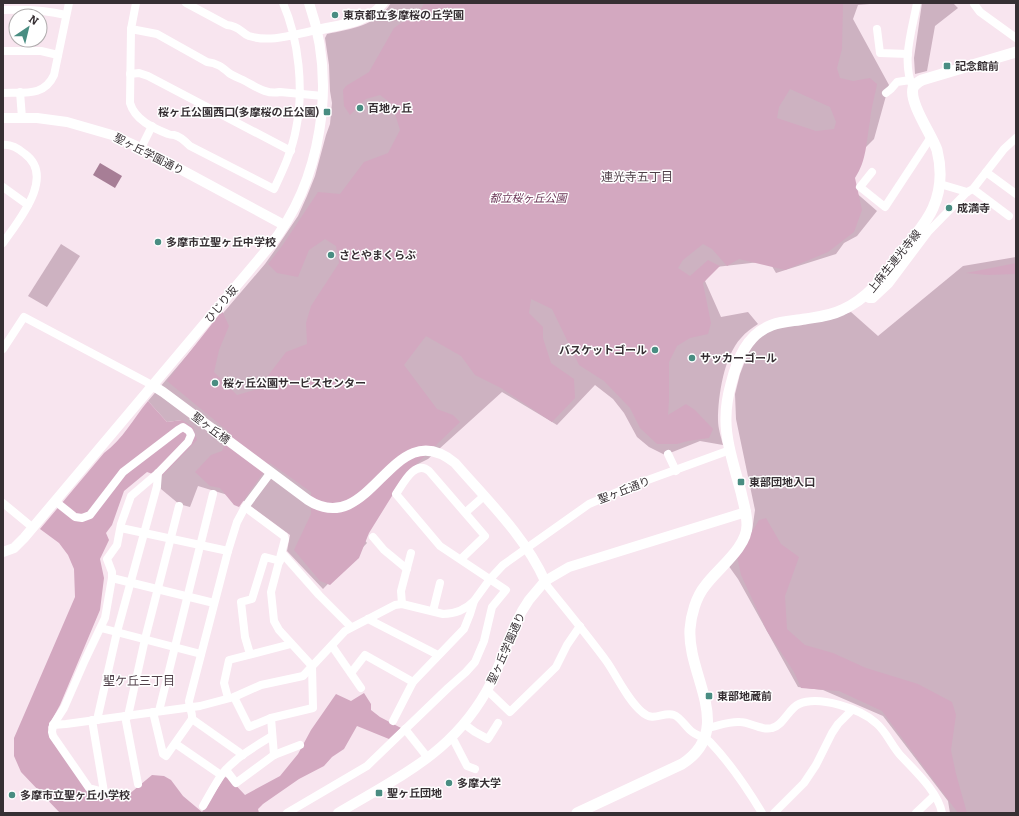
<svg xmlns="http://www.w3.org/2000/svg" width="1019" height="816" viewBox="0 0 1019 816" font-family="Bitter,'Noto Sans JP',serif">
<rect width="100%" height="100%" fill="#f8e5ef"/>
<g fill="#cdb2c1">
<path d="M391,3h490l-23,2 -5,14 36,66 -15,54 -37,37 40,35 -20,25 -13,7 -8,11 -60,19 -7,-12 -53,6 -11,14 16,36 27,-5 10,12c-6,4 -12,8 -17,14 -17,18 -23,58 -23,82 0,8 3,17 5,25l-23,-4 -35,14 -16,-8 -12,-10 -13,-24 -11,-14 -18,-14 -38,40 -55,-33 -74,67 -22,11 -48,62 9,11 -44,46 -36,-38 3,-16 -49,-36 -43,-13 -8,21 -11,-3 -18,-15v-12l21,-57 -15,2 -19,-21 117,-137 10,-14 23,-34 9,-20 8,-20 11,-41 4,-11 2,-21 -2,-12 -1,-26 -4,-27 2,-4c23,-5 50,-8 64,-31z"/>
<polygon points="922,3 953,3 958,8 935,26 927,71 915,74 914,58"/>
<polygon points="61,244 80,256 47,307 28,296"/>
<polygon points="1016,257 1016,813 950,813 948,801 883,716 823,690 798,687 738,579 728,565 740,553 752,531 755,510 736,419 735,394 740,374 749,351 758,338 765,332 786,326 824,321 851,312 878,336 963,266"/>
</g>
<g fill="#d3a8c0" fill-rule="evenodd">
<path d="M424,3h419l-1,46 -5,19 3,10 13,3 17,-3 7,6c-2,12 -6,24 -7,37 -4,21 -3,39 -15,57l7,32 -8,22 -26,20 -43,18 -46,-11 -12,7 -15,-17 -9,-5 -20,16 -5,8 12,8 18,-16 12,6 -17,17 8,40 -3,11 -18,4 -13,8 -8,16v37l-1,16 18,-11 9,6 18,19 -4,9 -21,3 -11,3h-20l-17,-16 -10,-20 -26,-27 -25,-16 -27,-56 -21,-10 -2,14 14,14v11l8,25 23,16 1,19 -23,24 -51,-34 -26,-13 -14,-19 -35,-20 -22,29 33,44 16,6 7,7 -55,53 -36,58 -10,25 -29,27 -10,-4 -26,-31 17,-36v-22l-41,-29 -31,44 -5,-2 -14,-17 -10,-2 -15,-14 16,-17 11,-4 7,-19 -62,-51 55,-70 7,15 -10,24 -5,22 23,23 21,-6 28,-37 21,-8 -1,-21 5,-17 28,-43 -3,-17 -11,-7 -16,11 -11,27 -21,-4 -9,-9 14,-18 36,-54 22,2 24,-32 24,-9 12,-23 -8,-26 -12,-9 -14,4 -16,16 -6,-9 -1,-16 3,-4 23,-14 25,-44 27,-19zM790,89l40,18 6,15 -2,7 -18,2 -39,-13 2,-11z"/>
<polygon points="1016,263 1016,274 987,275 966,273"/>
<path d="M148,401l19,21 15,-2 11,7 4,13 -36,37 -14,-5 -23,19 -12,34 -6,8 3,7 -9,19 4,19 -4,32 -40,95 -12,22 1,5 39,58 17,8 23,-3 24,-20 12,1 7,4 12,16 19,16 23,-35 4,1 16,17 35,-19 18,-22 13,-24 25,-36 15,7 13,-8 7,11v6l9,7 21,11 -12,11 -32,-13 -13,23 -12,8 -8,9 -25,13 -36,25 -5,5 1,4h-199l-39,-41 -7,-16v-18l61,-141 -1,-28 -6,-14 -9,-12 -19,-14 64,-76c19,-14 29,-34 44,-52z"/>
<polygon points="766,518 781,544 799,557 785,596 787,629 805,645 833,653 866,668 918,684 952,702 956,715 951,750 956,774 967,813 958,813 882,711 839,691 801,688 794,672 767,631 741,575 737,556 759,520"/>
</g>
<polygon fill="#a77e96" points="100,163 122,176 115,188 93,175"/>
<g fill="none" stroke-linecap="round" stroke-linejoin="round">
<g stroke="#fff" stroke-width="8">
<path d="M136,3l-5,26 -1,74c5,17 23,25 38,31 2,1 4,1 6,1 6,1 12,7 16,11l84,43c9,-19 18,-38 22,-60 8,-39 3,-89 -13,-126"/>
<path d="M186,3l41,22c13,1 14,8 22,11 22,7 46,-2 68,-6"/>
<polyline points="974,4 980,12 1016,38"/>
<path d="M3,10c22,-1 42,0 63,5"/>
<path d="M131,29l26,5 50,28c10,1 15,5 22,11 4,3 10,5 14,7 12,6 23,15 37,12l43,4"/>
<polyline points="877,29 880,53 908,54"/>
<polyline points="3,51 41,51 58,55"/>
<polyline points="130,74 139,73 148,76 291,151"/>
<path d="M913,88c-12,-27 -1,-57 4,-85"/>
<polyline points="20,92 22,118"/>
<path d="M3,93c21,-1 41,4 51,-18l15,-72"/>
<polyline points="886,93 891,89 897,82 910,80"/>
<path d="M3,145c8,-1 16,4 22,9 31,23 -7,67 -22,89"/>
<polyline points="141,148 152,126"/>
<polyline points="872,172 860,187 885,207 931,137"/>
<polyline points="986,172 1016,194"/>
<polyline points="940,184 967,192"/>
<polyline points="3,187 28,205"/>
<polyline points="973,189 1009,216"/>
<polyline points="865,296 869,299 873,299 889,284 928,232 967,192 973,189 1004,149 1016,138"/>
<polyline points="3,349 24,317 152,385"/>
<polyline points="668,454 676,471"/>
<polyline points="55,501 75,517 82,518 90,515 123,472 178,430 183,427 189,431 191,435 188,442 158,473 131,496 121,524 117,545 107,559 112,572 112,578 105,618 85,660 64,708 53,725 52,732 53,736 89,788 104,792 92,720"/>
<polyline points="3,503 32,527"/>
<polyline points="466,512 484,496"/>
<polyline points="121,528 228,551"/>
<polyline points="373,537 384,550 407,569"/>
<polyline points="282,553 319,595 351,627"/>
<polyline points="112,578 214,603"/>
<path d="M545,581l3,6c20,25 40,49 59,75 11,16 20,37 35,50 12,11 21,-1 32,3 6,2 12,12 17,16 6,5 13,6 19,11 20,21 37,46 52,71"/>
<polyline points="402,604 401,591 411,553"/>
<polyline points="433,611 440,583"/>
<polyline points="368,619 438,655"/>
<polyline points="101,628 201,654"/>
<polyline points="332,646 361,688"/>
<polyline points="250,654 245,637 241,602 252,599 265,557 280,561"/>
<polyline points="351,673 365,655 413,682"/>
<polyline points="487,690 510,712 556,667 567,645 580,626"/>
<polyline points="234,697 249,727 271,718 313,708 312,666 279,630 274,621 271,592 285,539 284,536 245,507"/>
<polyline points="228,698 224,683 229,660 291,644"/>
<polyline points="159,711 213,494"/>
<path d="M153,712l10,42 3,2 26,-37c1,-6 -3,-11 -3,-18l39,-150 9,-29 8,-15 26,-35"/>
<polyline points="125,716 138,784"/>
<polyline points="128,716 145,639 179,506"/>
<polyline points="271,718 274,755"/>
<polyline points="192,719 243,755"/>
<polyline points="97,720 117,632 157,486 158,473"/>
<polyline points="393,721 413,682 464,629 470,614 474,601 490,579 503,565 589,504 634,485 730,450"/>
<polyline points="464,724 475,732 488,739 498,723"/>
<path d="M53,725l13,-1 134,-18 34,-9 27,-12 42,-9 42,-45 50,-26 7,-1 41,10c13,0 22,-4 31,-13"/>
<path d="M707,728c11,-2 22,-7 33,-6 10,0 22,9 32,6 12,-3 16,-19 27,-24 20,-9 62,5 77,19 11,9 16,24 26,34 14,15 36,35 40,56"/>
<polyline points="405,729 428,758"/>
<polyline points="452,737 467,766 475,769"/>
<polyline points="176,744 221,775"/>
<polyline points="226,770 236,783 274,755 300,745"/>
<path d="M203,806c6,-10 12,-22 19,-32 13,-16 32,-27 50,-38"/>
<path d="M287,813l80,-47 81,-78 18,-16 9,-10 9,-21 8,-34 14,-17 -66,-44 -44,-52c7,-10 19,-35 33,-23l56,65 -24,23"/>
<polyline points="774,813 804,783 816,765 832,733 838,724 852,710"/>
<polyline points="916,813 934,796"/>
</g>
<g stroke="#fff" stroke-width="10">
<path d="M317,30c22,-5 52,-7 66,-27"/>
<polyline points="3,118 37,118 67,122 112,135 141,148 284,225"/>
<path d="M152,385l11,7 145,108c64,41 84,-89 147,-37 32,37 70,73 90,118"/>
<path d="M3,552l11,-4 10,-10 245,-291c53,-66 68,-164 40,-244"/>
<path d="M338,813c60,-36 112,-58 148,-121 15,-26 22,-55 36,-81l7,-11 16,-19 24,-14 177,-55"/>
</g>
<path stroke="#fff" stroke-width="11" d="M577,813l105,-49c54,-35 5,-88 8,-135 1,-14 6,-32 15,-43 13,-18 42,-38 42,-61 0,-12 -4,-23 -6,-33 -6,-23 -16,-52 -15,-75 0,-11 2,-22 5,-33 6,-24 16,-50 41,-59 11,-4 22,-4 33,-6 13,-2 25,-3 37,-9 29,-13 46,-39 65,-64 9,-12 20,-24 26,-38 8,-18 9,-38 4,-58 -5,-15 -28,-47 -24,-62 2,-4 5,-6 9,-8l94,-28"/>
</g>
<g fill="#498d82" stroke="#fff" stroke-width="1.5">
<circle cx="335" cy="15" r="4"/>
<rect x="943" y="62" width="8" height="8" rx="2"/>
<circle cx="360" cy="108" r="4"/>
<rect x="323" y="108" width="8" height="8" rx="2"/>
<circle cx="949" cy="208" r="4"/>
<circle cx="158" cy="242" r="4"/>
<circle cx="331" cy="255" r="4"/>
<circle cx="655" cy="350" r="4"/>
<circle cx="692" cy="358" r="4"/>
<circle cx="215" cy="383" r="4"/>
<rect x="737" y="478" width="8" height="8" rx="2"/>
<rect x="705" y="692" width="8" height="8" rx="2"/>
<circle cx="449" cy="783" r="4"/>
<rect x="375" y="789" width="8" height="8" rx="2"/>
<circle cx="12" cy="795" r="4"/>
</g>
<g text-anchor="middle" stroke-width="3" stroke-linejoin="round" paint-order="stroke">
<g font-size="11" font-weight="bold" fill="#362f33" stroke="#fff" text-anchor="start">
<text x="343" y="19">東京都立多摩桜の丘学園</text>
<text x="955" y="70">記念館前</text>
<text x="368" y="112">百地ヶ丘</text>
<text x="319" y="116" text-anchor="end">桜ヶ丘公園西口(多摩桜の丘公園)</text>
<text x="957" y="212">成満寺</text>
<text x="166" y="246">多摩市立聖ヶ丘中学校</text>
<text x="339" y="259">さとやまくらぶ</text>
<text x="647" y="354" text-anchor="end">バスケットゴール</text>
<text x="700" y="362">サッカーゴール</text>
<text x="223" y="387">桜ヶ丘公園サービスセンター</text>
<text x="749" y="486">東部団地入口</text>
<text x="717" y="700">東部地蔵前</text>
<text x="457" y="787">多摩大学</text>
<text x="387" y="797">聖ヶ丘団地</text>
<text x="20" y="799">多摩市立聖ヶ丘小学校</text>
</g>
<g font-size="11" fill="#362f33" stroke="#fff">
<text transform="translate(149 154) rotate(27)" y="4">聖ヶ丘学園通り</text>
<text transform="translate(894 261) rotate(-51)" y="4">上麻生連光寺線</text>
<text transform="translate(221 304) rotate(-50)" y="4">ひじり坂</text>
<text transform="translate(211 428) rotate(37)" y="4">聖ヶ丘橋</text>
<text transform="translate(624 490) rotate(-21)" y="4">聖ヶ丘通り</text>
<text transform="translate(506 648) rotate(-66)" y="4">聖ヶ丘学園通り</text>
</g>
<g font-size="11" font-style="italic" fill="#6a3456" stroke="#fff">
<text x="528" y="202">都立桜ヶ丘公園</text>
</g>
<g font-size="12" fill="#4f3f48" stroke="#fff">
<text x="637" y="181">連光寺五丁目</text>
<text x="139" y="685">聖ケ丘三丁目</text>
</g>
</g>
<rect width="1019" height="816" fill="none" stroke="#362f33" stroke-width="8"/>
<g transform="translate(28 28) rotate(35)"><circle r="19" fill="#ffffff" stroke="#afacad"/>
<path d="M0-3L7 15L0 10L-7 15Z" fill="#498d82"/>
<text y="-6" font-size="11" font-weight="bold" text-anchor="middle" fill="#362f33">N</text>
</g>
</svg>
